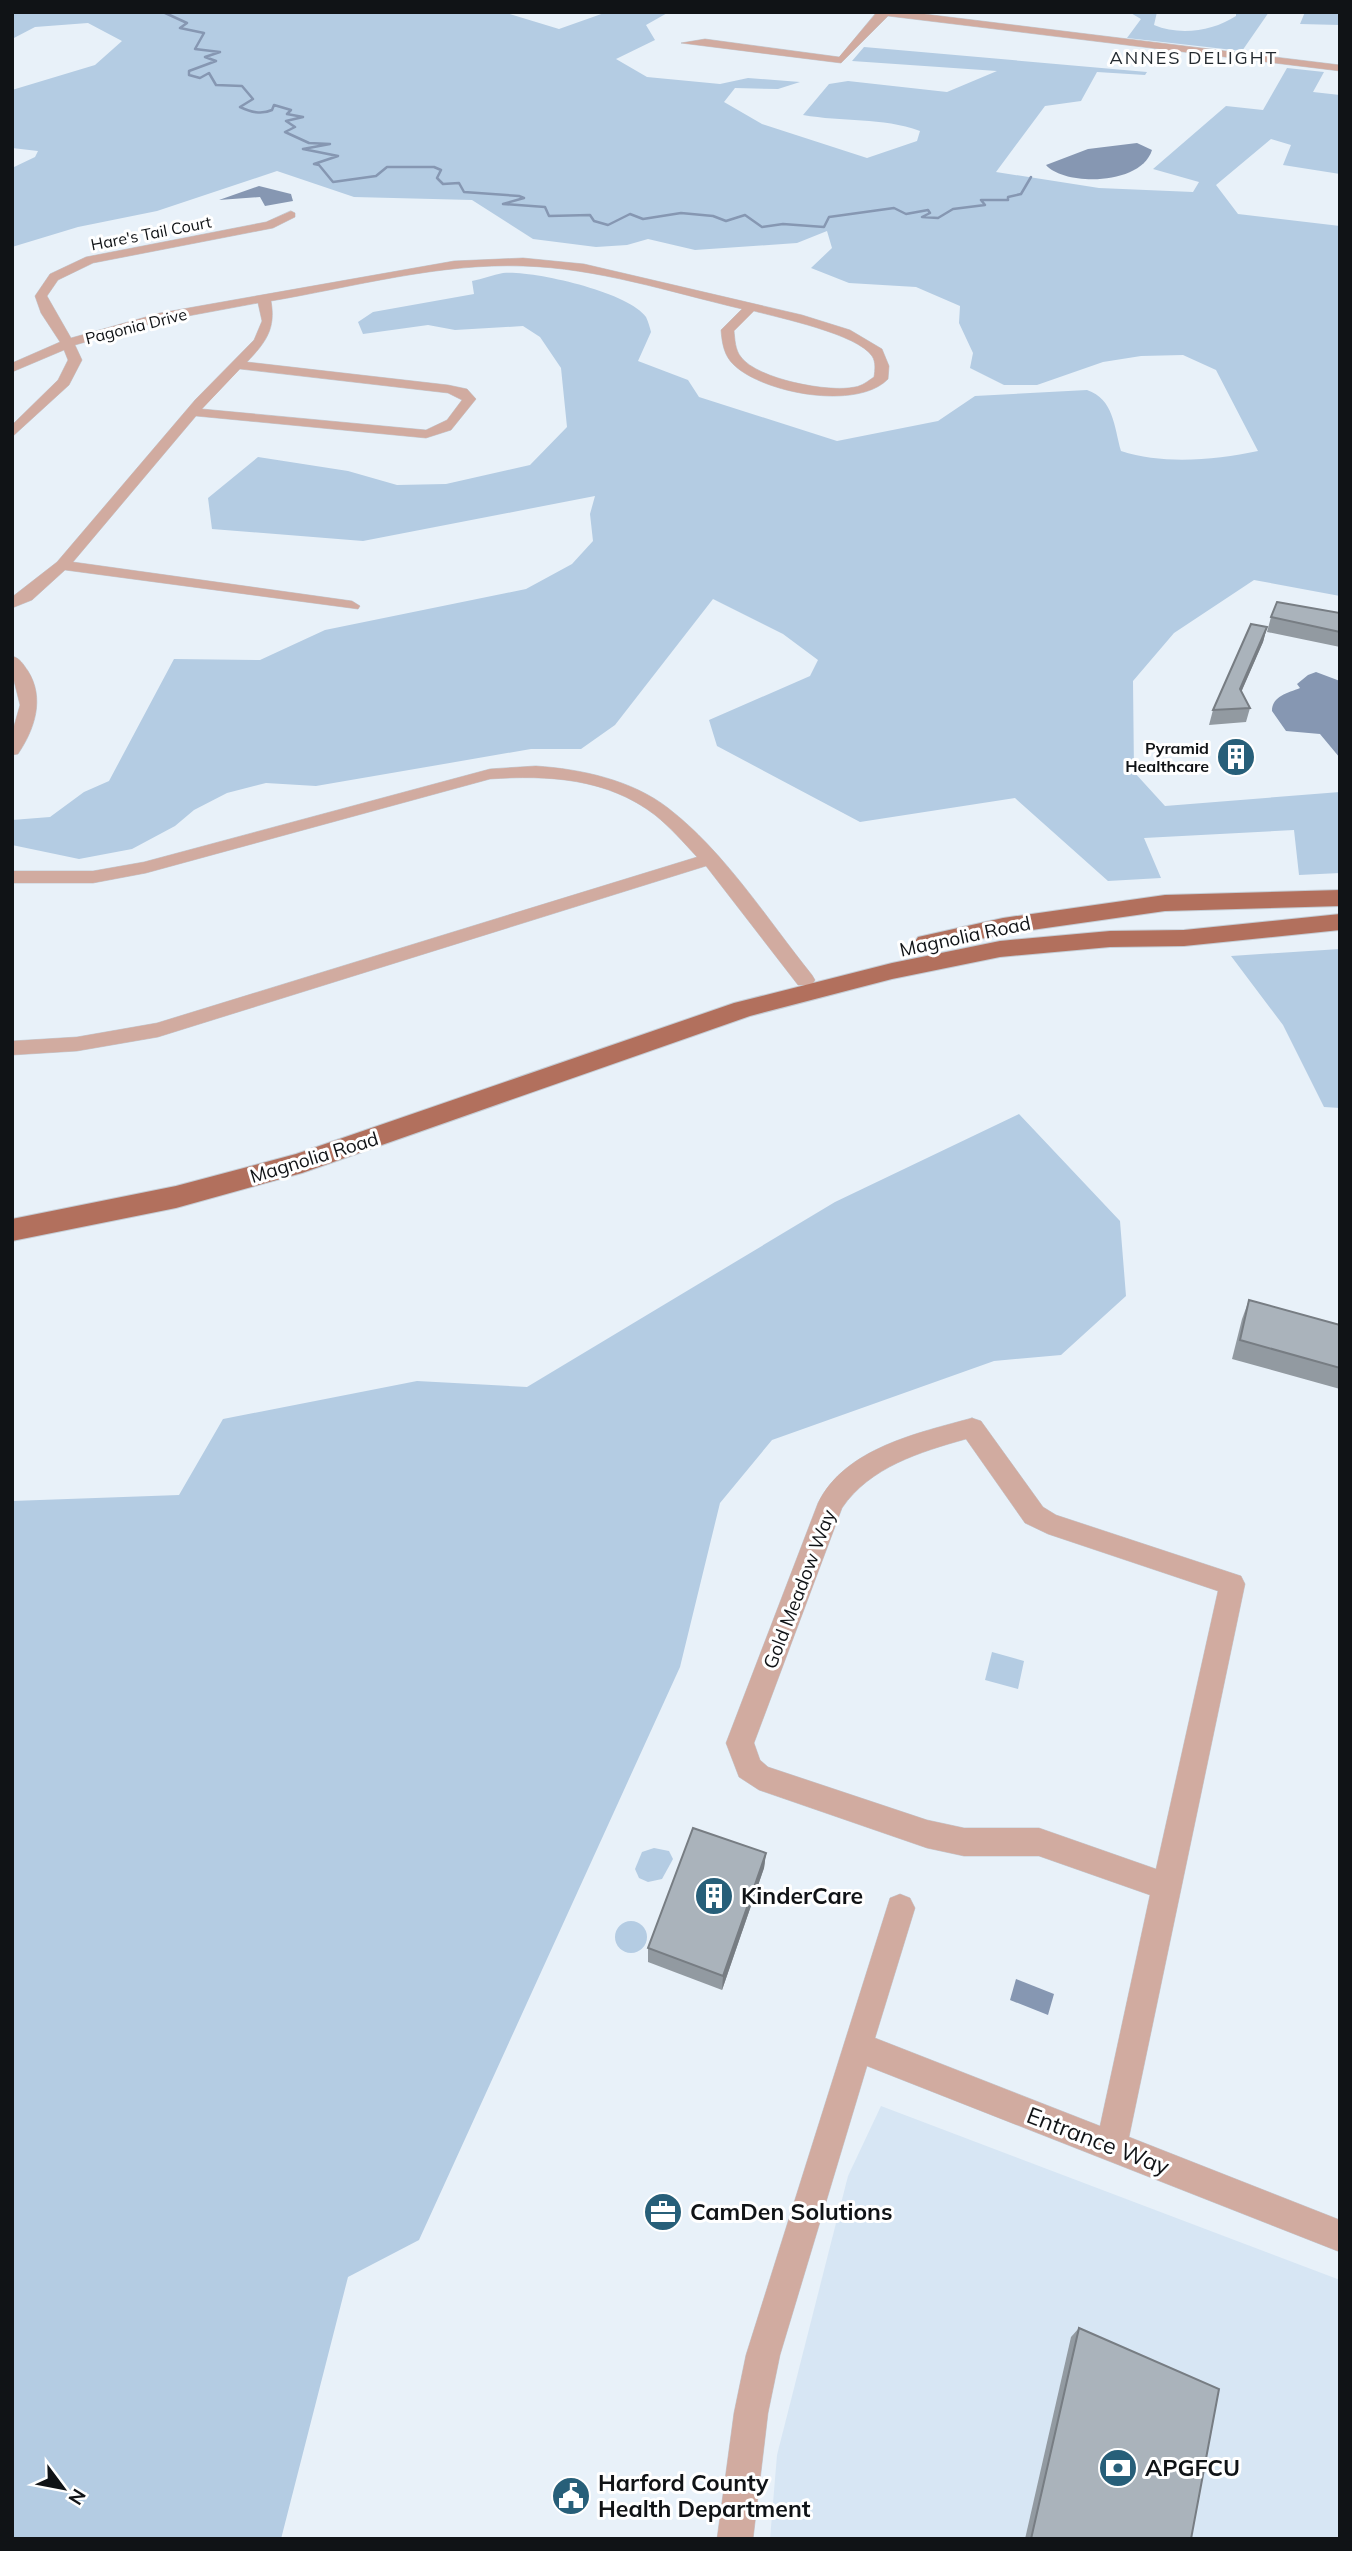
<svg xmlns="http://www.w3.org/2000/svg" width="1352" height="2551" viewBox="0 0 1352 2551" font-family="Mulish,sans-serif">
<rect width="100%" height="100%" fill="#e8f1f9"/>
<polygon fill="#d7e6f4" points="881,2106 1340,2280 1340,2539 770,2539 777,2455 848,2176"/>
<g fill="#b4cce3">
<path d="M12,12h491l56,17 48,-17h62l-23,13 9,15 -39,19 31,18 73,7 28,-6 52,4 -22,7 -43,-1 -11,14 38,22 105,34 50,-17 3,-10c-38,-14 -78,-9 -117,-16l26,-31 19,-3 99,11 50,-21 -145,-10 12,-14 283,25 -2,3 -48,-3 -16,29 -36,5 -49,66 103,16 94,4 6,-10 -46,-13 73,-63 37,4 24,-42 37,4 -11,20 27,3v79l-57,-9 8,-20 -20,-6 -55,46 22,29 102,12v370l-86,-16 -80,53 -41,48 1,91 31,34 175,-14v81l-41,2 -5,-45 -150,8 17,40 -53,3 -93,-83 -155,24 -143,-76 -8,-26 101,-44 8,-16 -35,-26 -70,-35 -98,126 -34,24h-50l-215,37 -50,-3 -39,10 -33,17 -19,16 -43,23 -53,10 -67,-14v-25l38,-3 34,-25 25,-11 65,-122 86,1 65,-30 201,-41 46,-25 21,-23 -3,-27 5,-18 -232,45 -151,-12 -4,-31 50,-41 90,14 49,14 49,-1 84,-19 37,-38 -6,-59 -21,-31 -17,-11 -68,4 -27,-5 -65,9 -5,-12 15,-10 101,-18 -2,-13c10,-2 21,-6 31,-8 29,-3 126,19 143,44 2,4 4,11 5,15l-13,29 50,19 11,17 138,44 101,-20 37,-25 112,-6c27,9 27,37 34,61 43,14 94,9 137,0l-42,-81 -33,-15 -42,1 -38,6 -66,23h-33l-34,-17 3,-15 -14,-30 1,-17 -44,-19 -67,-4 -38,-15 21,-20 -5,-17 -30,12 -102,7 -47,-11 -21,6 -31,2 -63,-8 -61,-39 -118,-3 -77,-26 -120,40 -79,16 -66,20v-79l23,-11 3,-6 -26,-3v-58l83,-25 27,-24 -34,-18 -53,4 -23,12z"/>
<path d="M1129,12h28l-3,13c26,11 59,6 82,-9v-4h33l-27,39 -115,-13 14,-19z"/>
<polygon points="1305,12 1340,12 1340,25 1300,24"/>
<polygon points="1340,949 1340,1108 1324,1107 1283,1025 1231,956"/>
<polygon points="1019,1114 1120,1221 1126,1296 1061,1355 994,1361 772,1440 720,1503 680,1667 419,2240 348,2277 281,2539 12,2539 12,1501 179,1495 223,1419 417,1381 527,1387 835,1202"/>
<polygon points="992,1652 1024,1661 1018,1689 985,1680"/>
<polygon points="654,1848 669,1851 673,1859 662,1879 648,1882 639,1878 635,1869 642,1852"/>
<circle cx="631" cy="1937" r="16"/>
</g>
<g fill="#8697b2">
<path d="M1137,143l15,7c-11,36 -88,36 -106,15l42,-16z"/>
<polygon points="259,186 291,194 293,201 265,206 260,197 219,200"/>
<path d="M1316,672l24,9v77l-20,-24 -34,-3 -14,-20c0,-15 16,-18 28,-23l-3,-4 11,-9z"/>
<polygon points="1016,1979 1054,1994 1048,2015 1010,2000"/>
</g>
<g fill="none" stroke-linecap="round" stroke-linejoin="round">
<path stroke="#8697b2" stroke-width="2.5" d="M163,12l24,11 -7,5 24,5 -9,16 25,3 -15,5 11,4 -27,10v4l11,3 9,-5 7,12 26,1 11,13 -13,8c11,5 21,8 32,3l2,-5 17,5 -4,4 16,3 -17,4 9,6 -10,5 24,11 21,1 -27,5 35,7 -24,8 5,1 14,17 43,-6 11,-9h47l7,3 -4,8 6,6 16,-1 5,9 55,4 5,2 -21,6 42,3 4,9 41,-1 4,6 14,4 22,-11 13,5 38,-6 32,3 13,5 19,-6 17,12 21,-3 41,3 5,-10 65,-9 12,6 22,-4 2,3 -8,4 16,1 15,-9 32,-4 -4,-5h27v-3l13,-3 10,-17"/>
<defs>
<g id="minor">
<polygon points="877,12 908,12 1340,65 1340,71 888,16 841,63 681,43 705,39 839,57"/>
<path d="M291,211l4,2v4l-22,11 -180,35 -35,17 -11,16 24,42 89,-25 294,-52 69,-3 61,6 218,51 48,15 32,19 7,17 -1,13c-31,32 -125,14 -154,-14 -10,-9 -12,-22 -13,-35l21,-21c-72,-17 -145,-41 -219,-43 -84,-3 -170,21 -252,35 5,28 -5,41 -24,61l201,23 19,4 9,10 -25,31 -25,8 -230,-22 -123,146 279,39 8,5 -2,3 -293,-39 -33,30 -20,8v-11l45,-35 138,-162 59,-60 8,-19 -4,-18 -97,18 -86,24 7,15 -13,25 -57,52v-12l46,-45 10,-20 -4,-10 -52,22v-9l48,-21 -19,-29 -6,-17 15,-22 36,-17 180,-35zM754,311c26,7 103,23 118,45 4,6 3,14 2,21 -6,4 -12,9 -19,10 -26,6 -98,-8 -114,-30 -6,-7 -6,-18 -7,-26zM240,369l208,24 14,7 -15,20 -21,10 -224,-21z"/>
<path d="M12,656c8,2 11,8 16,15 17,27 7,58 -10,83l-6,1v-22l8,-28 -8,-32z"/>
<path d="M536,766c45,3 96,14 132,42 57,44 99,111 144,167l3,5 -3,5h-14l-92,-119 -548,171 -81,14 -65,4v-14l65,-4 80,-14 540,-166c-13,-14 -27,-30 -42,-42 -48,-37 -107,-40 -165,-36l-344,94 -53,10h-81v-12h81l51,-9 346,-93z"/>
<path d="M972,1418l9,3 62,86 13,8 185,61 4,8 -116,553 211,83v32l-473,-186 -87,289 -12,58 -15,126h-36l17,-126 12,-58 144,-457 10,-4 10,4 5,10 -40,130 225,88 50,-231 -111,-39h-75l-37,-8 -168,-58 -20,-13 -13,-34 92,-240c27,-55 100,-70 154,-85zM966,1439l59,84 23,11 170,57 -62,278 -117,-41h-75l-37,-8 -159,-53 -8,-7 -6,-17 88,-235c28,-41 78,-56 124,-69z"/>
</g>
<g id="major">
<polygon points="1340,890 1340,906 1165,911 1003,934 927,951 918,949 914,943 918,937 1003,918 1165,895"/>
<polygon points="1340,914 1340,930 1184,946 1110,947 1000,957 892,979 750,1016 302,1173 176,1208 12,1241 12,1219 176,1186 296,1154 734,1003 892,963 1000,941 1110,931 1184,930"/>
</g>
</defs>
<use href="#minor" stroke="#c5cdd5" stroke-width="1"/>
<use href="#major" stroke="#c5cdd5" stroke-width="2"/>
<use href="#minor" fill="#d1aba0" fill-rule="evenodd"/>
<use href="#major" fill="#b2705d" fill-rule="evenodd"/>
</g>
<g fill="#929aa1">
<polygon points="1340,613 1340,647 1267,632 1271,617"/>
<polygon points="1267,627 1263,642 1241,692 1250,708 1246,722 1209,725 1213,710"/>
<polygon points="1249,1300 1340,1325 1340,1389 1232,1359 1242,1319"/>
<polygon points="766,1853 764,1868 722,1990 648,1962 648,1948"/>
<polygon points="1079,2328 1191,2539 1025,2539 1071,2337"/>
</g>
<g fill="#777d83">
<polygon points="1267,627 1263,642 1236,704 1240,689"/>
<polygon points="766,1853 764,1868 722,1990 723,1976"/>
</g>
<g fill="#aab3bb" stroke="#777d83" stroke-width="2">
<polygon points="1277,602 1340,613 1340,632 1271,617"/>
<polygon points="1251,624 1267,627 1240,689 1250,708 1213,710"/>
<polygon points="1249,1300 1340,1325 1340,1368 1240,1340"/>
<polygon points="693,1828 766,1853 723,1976 648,1948"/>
<polygon points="1079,2328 1219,2389 1191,2539 1031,2539"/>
</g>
<defs>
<symbol id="building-disc" viewBox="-11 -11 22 22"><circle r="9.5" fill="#275f79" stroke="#fff"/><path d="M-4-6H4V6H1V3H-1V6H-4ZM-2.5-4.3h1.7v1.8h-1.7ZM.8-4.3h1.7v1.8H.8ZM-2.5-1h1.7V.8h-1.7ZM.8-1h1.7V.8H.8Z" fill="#fff"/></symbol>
<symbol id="office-disc" viewBox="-11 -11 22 22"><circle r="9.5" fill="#275f79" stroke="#fff"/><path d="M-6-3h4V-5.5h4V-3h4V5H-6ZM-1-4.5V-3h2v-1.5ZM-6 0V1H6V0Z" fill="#fff"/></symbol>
<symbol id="bank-disc" viewBox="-11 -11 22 22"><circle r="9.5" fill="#275f79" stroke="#fff"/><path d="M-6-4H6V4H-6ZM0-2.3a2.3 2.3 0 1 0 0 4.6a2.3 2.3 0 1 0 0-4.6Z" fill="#fff"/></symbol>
<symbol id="civic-disc" viewBox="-11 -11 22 22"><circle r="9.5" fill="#275f79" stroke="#fff"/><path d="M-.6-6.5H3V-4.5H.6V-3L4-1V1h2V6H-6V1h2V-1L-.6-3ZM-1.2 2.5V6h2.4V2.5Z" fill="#fff"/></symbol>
</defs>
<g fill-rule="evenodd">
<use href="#building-disc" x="1214" y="735" width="44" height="44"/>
<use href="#building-disc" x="692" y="1874" width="44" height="44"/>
<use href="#office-disc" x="641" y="2190" width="44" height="44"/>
<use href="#bank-disc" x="1096" y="2446" width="44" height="44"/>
<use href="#civic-disc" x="549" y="2474" width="44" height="44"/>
</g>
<g text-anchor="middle" stroke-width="6" stroke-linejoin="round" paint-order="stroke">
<g font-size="16" fill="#101316" stroke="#fff">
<text transform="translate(151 233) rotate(-11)" y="6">Hare's Tail Court</text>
<text transform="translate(136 326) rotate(-14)" y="6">Pagonia Drive</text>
</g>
<g font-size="16" font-weight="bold" fill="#101316" stroke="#fff" text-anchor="end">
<text x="1209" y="754">Pyramid<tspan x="1209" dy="18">Healthcare</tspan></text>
</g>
<g font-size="18" letter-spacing="2" fill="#232a30" stroke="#fff">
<text x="1194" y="64">ANNES DELIGHT</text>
</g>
<g font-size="19" fill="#101316" stroke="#fff">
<text transform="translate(965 936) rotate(-12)" y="7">Magnolia Road</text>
<text transform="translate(314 1157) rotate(-17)" y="7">Magnolia Road</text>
<text transform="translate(799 1589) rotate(-69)" y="7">Gold Meadow Way</text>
</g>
<g font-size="23" font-weight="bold" fill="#101316" stroke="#fff" text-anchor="start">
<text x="741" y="1904">KinderCare</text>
<text x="690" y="2220">CamDen Solutions</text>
<text x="1145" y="2476">APGFCU</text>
<text x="598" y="2491">Harford County<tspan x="598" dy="26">Health Department</tspan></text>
</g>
<g font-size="23" fill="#101316" stroke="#fff">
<text transform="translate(1098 2141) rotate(21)" y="8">Entrance Way</text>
</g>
</g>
<rect width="1352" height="2551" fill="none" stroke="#101316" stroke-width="28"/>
<g transform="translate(63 2488) rotate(122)" stroke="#ffffff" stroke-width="5" paint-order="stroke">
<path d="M0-5L12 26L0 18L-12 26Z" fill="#101316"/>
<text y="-10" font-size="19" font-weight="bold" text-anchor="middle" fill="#101316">N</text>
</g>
</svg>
